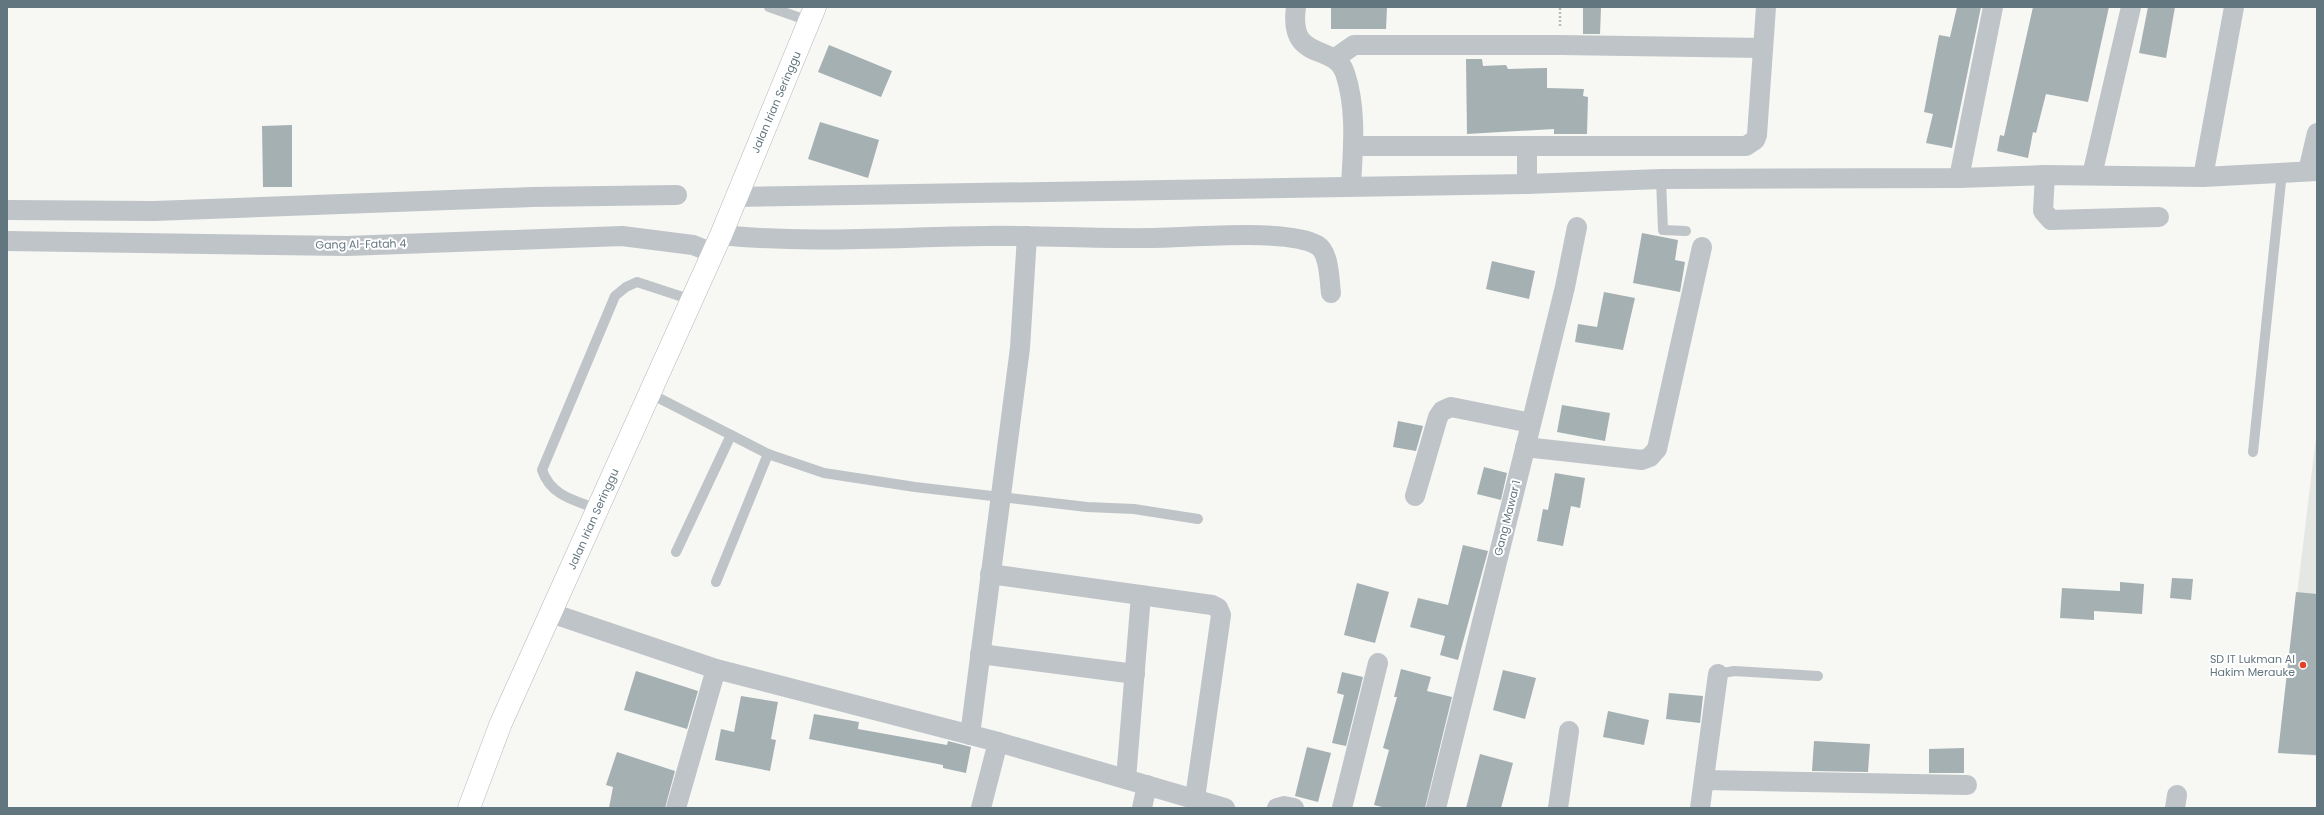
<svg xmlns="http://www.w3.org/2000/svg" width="2324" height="815" viewBox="0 0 2324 815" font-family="Poppins,sans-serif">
<rect width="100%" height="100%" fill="#f7f7f4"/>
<polygon fill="#e5e7e5" points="2317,429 2317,756 2278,753 2280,736"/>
<g fill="#a5b0b3">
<polygon points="1331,7 1387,7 1386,29 1331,29"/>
<polygon points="1583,7 1601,7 1600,34 1583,34"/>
<polygon points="1957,7 1981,7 1952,148 1926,143 1933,114 1924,112 1939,35 1950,37"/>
<polygon points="2033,7 2109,7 2088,102 2046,94 2036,133 2033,132 2028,158 1997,151 2000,135 2004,136"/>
<polygon points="2148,7 2175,7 2166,58 2139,53"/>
<polygon points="829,45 892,71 881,97 818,72"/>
<polygon points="1466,59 1482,59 1483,66 1506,65 1508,69 1547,68 1547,88 1584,89 1583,96 1588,97 1587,134 1554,134 1554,129 1467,134"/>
<polygon points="820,122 879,140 868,178 808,159"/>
<polygon points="292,125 292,187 263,187 262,126"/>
<polygon points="1642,233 1678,240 1675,260 1685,262 1680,292 1633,283"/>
<polygon points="1492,261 1535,271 1529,299 1486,289"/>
<polygon points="1604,292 1635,298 1623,350 1575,342 1578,324 1597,327"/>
<polygon points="1562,405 1610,413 1605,441 1557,432"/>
<polygon points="1398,421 1423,426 1416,451 1393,447"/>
<polygon points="1484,467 1507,473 1501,500 1477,494"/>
<polygon points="1555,473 1585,478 1580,508 1571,506 1563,546 1537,541 1543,509 1548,510"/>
<polygon points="1463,545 1488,551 1458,660 1440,655 1445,636 1410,627 1418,598 1448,605"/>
<polygon points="2172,578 2193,579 2191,600 2170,598"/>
<polygon points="2120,582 2144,584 2142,614 2094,611 2094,620 2060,618 2062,588 2120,591"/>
<polygon points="1357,583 1389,592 1375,643 1344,635"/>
<polygon points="2296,592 2317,594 2317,755 2278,753"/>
<polygon points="1401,669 1431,677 1427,691 1452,697 1425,808 1386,808 1374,805 1389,750 1383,748 1397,697 1394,697"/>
<polygon points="1503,670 1536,678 1525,719 1493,710"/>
<polygon points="636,671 698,691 687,729 624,710"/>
<polygon points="1342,672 1363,677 1346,746 1332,743 1344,695 1337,693"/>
<polygon points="1669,693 1703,696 1700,723 1666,719"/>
<polygon points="741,696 778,702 771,739 776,740 770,771 715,760 721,729 734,732"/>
<polygon points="1608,711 1649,720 1644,745 1603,737"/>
<polygon points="814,714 859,722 858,729 947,745 948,741 971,747 966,773 943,768 943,765 809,739"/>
<polygon points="1814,741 1870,744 1868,772 1812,771"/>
<polygon points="1307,747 1331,753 1318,802 1295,796"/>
<polygon points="1964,748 1964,773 1929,773 1929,749"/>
<polygon points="617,752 675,771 665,808 609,808 613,787 606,785"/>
<polygon points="1480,754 1513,763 1501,808 1466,808"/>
</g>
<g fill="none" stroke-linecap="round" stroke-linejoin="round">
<defs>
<polyline id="secondary" points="469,808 501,723 721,235 815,7"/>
</defs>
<use href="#secondary" stroke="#b0b8bb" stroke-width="23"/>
<polyline stroke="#b8bdbf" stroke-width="2.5" stroke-dasharray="2 2" stroke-linecap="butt" points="1560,26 1560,7"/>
<g stroke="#bec4c7" stroke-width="10">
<polyline points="769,7 809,21"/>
<polyline points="1661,179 1663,230 1686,231"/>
<polyline points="649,393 768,454 824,473 915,487 1087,507 1134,509 1198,519"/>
<polyline points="2253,452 2282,172"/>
<path d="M597,509c-23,-9 -46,-13 -55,-39l73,-174 11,-9 11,-5 55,18"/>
<polyline points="676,552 731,435"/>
<polyline points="716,582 768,454"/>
<polyline points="1718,674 1734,671 1818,676"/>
</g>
<g stroke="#bec4c7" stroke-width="20">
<path d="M1296,7c-8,57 39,35 49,66 12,36 8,76 6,112"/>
<polyline points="1334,59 1354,45 1560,45 1763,48"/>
<polyline points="1353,146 1746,146 1755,140 1757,135 1766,7"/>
<polyline points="2308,171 2317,133"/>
<polyline points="2045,175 2043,211 2051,220 2159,217"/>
<polyline points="2092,175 2131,7"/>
<polyline points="2203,177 2234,7"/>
<polyline points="1959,178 1993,7"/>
<polyline points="1527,184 1527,147"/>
<polyline points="736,197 1527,184 1661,179 1959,178 2045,175 2203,177 2317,171"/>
<polyline points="7,210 154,211 532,197 677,195"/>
<path d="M721,235c88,9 176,2 264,1 55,-1 111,3 166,2 38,0 137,-10 166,7 13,8 12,34 14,48"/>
<polyline points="7,241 347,246 622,236 693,245 713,253"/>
<polyline points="1525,447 1642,460 1650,457 1657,449 1702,247"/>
<polyline points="1415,496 1438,417 1442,411 1451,407 1531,423"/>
<polyline points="990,574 1212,605 1218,608 1221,615 1195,798"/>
<polyline points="551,613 716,669 998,742 1225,808"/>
<polyline points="980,654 1135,674"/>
<polyline points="970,735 1020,348 1027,236"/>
<polyline points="1126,779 1141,595"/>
<polyline points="1704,780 1967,785"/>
<polyline points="676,808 716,669"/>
<polyline points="981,808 998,742"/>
<polyline points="1142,808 1147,785"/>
<polyline points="1277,808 1284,806 1294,808"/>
<polyline points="1342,808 1378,663"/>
<polyline points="1436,808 1565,287 1577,227"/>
<polyline points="1558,808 1569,731"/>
<polyline points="1700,808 1718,674"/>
<polyline points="2175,808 2177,795"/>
</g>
<use href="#secondary" stroke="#fff" stroke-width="22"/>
</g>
<circle fill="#e44027" stroke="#fff" stroke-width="1.5" cx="2303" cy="665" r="4"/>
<g text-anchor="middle" stroke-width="4" stroke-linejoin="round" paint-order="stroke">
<g font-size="11" fill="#62767f" stroke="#fff">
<text transform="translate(776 102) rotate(-67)" y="4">Jalan Irian Seringgu</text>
<text transform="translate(361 244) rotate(-1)" y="4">Gang Al-Fatah 4</text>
<text transform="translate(1507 518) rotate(-76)" y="4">Gang Mawar 1</text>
<text transform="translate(593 519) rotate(-66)" y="4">Jalan Irian Seringgu</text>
</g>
<g font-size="11" fill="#62767f" stroke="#fff" text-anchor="end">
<text x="2295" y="663">SD IT Lukman Al<tspan x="2295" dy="13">Hakim Merauke</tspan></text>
</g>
</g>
<rect width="2324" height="815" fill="none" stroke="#62767f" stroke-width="16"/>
</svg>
